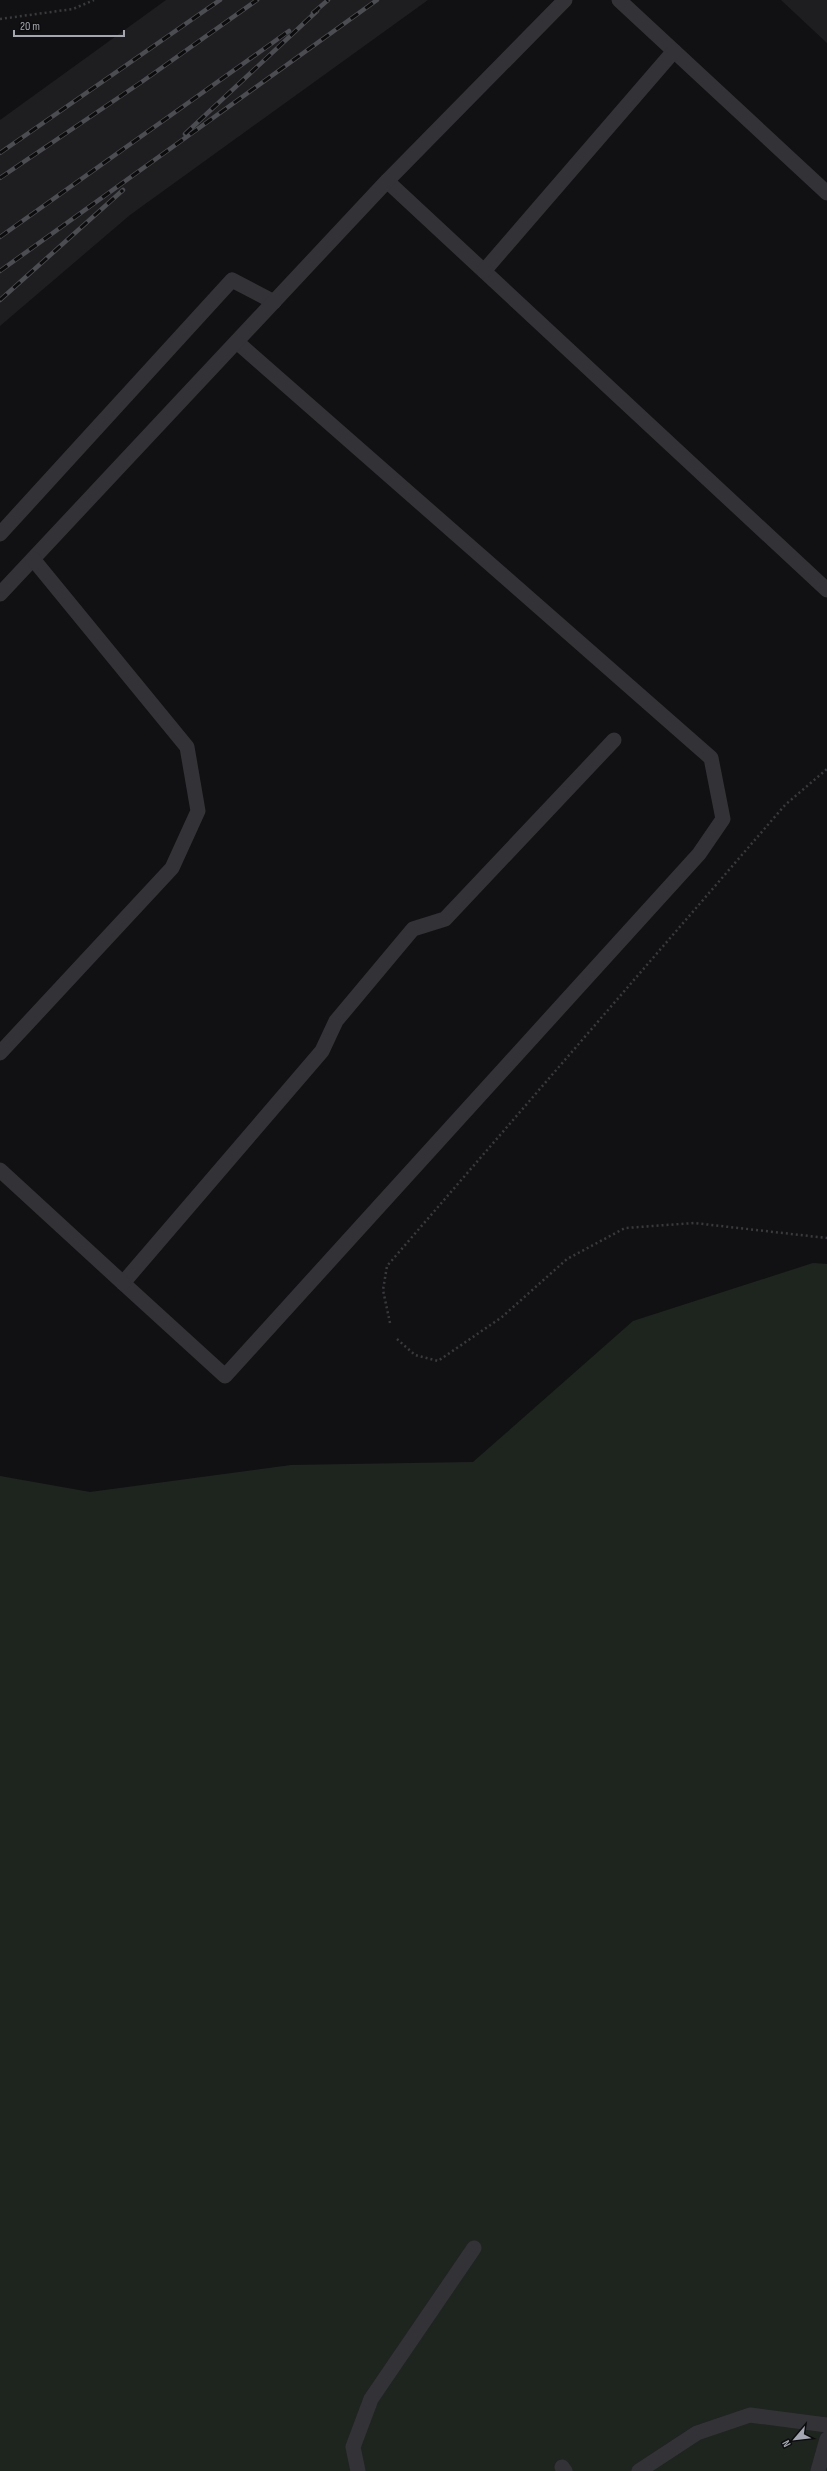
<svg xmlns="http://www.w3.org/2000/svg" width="827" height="2471" viewBox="0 0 827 2471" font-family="'Sofia Sans Condensed',sans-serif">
<rect width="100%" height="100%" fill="#111113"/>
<g fill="#1e1d1f">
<polygon points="166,0 428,0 130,215 0,326 0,120"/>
<polygon points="781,0 827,0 827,43"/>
</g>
<polygon fill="#1e251f" points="813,1263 827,1264 827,2471 0,2471 0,1476 90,1492 291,1465 473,1462 633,1321"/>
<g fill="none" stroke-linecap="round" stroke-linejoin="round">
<g stroke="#393a3e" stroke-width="2.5" stroke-dasharray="2 3" stroke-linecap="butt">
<polyline points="0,19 73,9 94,0"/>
<polyline points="390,1323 383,1290 387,1266 785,805 827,769"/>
<polyline points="397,1339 415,1355 438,1361 502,1317 567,1259 625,1228 694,1223 827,1238"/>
</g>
<g stroke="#333337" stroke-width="15">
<polyline points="619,0 827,193"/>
<polyline points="387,181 827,590"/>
<polyline points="484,271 674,51"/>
<polyline points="237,342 711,758 723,819 699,854 225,1376 123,1283 322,1051 336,1021 413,929 445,919 614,740"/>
<polyline points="0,534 232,280 274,302"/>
<polyline points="0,594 387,181 565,0"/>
<polyline points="0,1053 172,868 198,811 187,747 33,559"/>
<polyline points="0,1170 123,1283"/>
<polyline points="562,2467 565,2471"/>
<polyline points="358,2471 353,2447 371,2399 474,2248"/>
<polyline points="639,2471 697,2433 750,2415 827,2425"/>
<polyline points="818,2471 827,2439"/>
</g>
<defs>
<g id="rail">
<polyline points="313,13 328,0"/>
<polyline points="185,134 317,11"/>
<polyline points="0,153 220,0"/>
<polyline points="0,178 143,81 257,0"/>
<polyline points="0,237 289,31"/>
<polyline points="0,271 377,0"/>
<polyline points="0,300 123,190"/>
</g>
</defs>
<use href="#rail" stroke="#4c4d52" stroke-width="4.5"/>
<use href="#rail" stroke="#0c0c0d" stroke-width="3" stroke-dasharray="9" stroke-linecap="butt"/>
</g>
<g transform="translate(795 2439) rotate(242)" stroke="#0c0c0d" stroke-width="3" paint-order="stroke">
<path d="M0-3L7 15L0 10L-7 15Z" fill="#a4a7b2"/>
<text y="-6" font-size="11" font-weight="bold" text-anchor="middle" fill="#a4a7b2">N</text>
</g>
<path d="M14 30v6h110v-6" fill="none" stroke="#a4a7b2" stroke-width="2"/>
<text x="20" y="30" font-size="12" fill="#a4a7b2" stroke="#0c0c0d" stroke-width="3" paint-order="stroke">20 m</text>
</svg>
